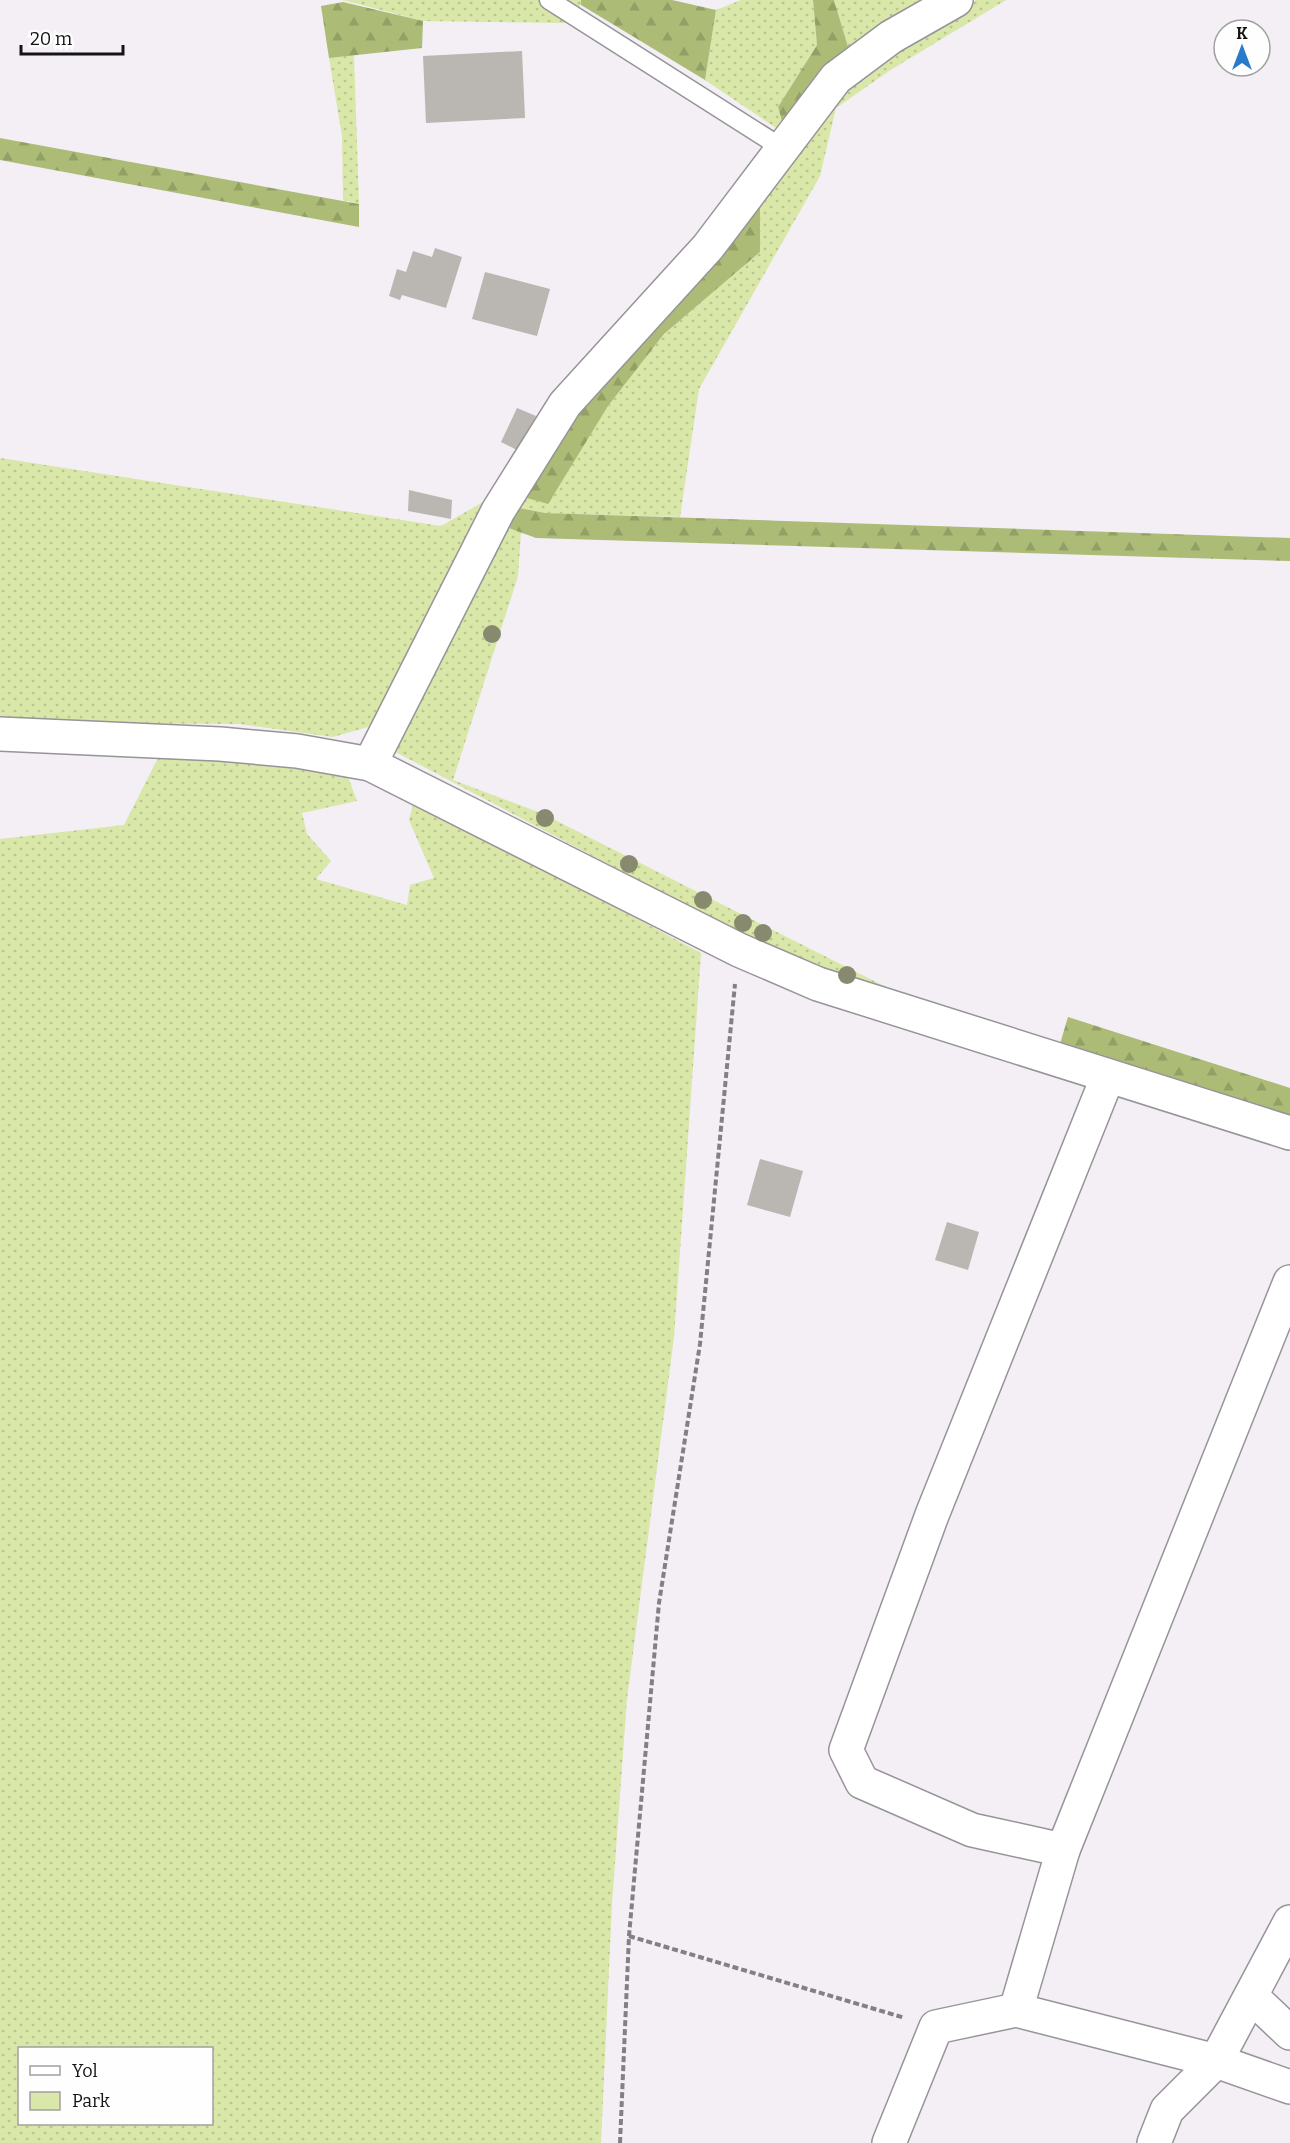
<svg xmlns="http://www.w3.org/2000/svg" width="1290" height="2143" viewBox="0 0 1290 2143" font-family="Bitter,serif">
<defs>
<pattern id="green-dots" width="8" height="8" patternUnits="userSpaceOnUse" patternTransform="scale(1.5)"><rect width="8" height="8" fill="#d9e7a8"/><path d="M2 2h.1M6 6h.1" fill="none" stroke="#b9c590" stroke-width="1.8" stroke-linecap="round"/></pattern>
<pattern id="forest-firs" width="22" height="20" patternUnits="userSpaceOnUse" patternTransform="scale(1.5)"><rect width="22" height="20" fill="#acbb76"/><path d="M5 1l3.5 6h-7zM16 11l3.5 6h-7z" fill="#93a065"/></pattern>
</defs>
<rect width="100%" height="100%" fill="#f3eff5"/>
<g fill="url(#green-dots)" fill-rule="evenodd">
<polygon points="343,0 581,0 581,5 565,23 423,21"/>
<polygon points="741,0 813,0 817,45 778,107 783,125 779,130 705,80 716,10"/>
<polygon points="834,0 931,0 849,50"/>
<polygon points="976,0 1006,0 889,71 836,108 820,176 699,389 680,517 544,513 514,507 608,406 664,334 760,252 760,207 841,83 877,56"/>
<polygon points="354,55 359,204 343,200 342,136 329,58"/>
<polygon points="0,458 441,526 499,493 380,714 368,727 333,737 239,724 59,723 0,720"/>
<polygon points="503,526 521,532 518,576 453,780 541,813 888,988 976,1017 823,974 750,939 388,748"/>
<path d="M161,752l156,9 30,13 10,27 -55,12 5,21 24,27 -15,18 91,26 3,-20 24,-7 -25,-58 5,-20 287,153 -27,384 -47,362 -15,205 -11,239h-601v-1304l124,-14zM20,2048h192v76h-192z"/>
</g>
<g fill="url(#forest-firs)">
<polygon points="581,0 672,0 716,10 705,80 581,5"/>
<polygon points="813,0 834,0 849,50 783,125 778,107 817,45"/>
<polygon points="343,2 423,21 422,48 329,58 321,6"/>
<polygon points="0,138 359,204 359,227 0,160"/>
<polygon points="760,207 760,252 664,334 608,406 548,504 520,496 567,419 744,210"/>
<polygon points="514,507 545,513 1290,538 1290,561 536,538 503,526"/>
<polygon points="1068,1017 1290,1088 1290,1121 1060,1044"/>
</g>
<g fill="#bab6b1">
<polygon points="522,51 525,118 426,123 423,56"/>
<polygon points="435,248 462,257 446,308 402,295 400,300 389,296 397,269 406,272 413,251 432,257"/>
<polygon points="485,272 550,289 537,336 472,319"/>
<polygon points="517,408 536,416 519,451 501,442"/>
<polygon points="409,490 452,500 451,519 408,511"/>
<polygon points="760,1159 803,1171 790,1217 747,1205"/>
<polygon points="947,1222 979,1232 968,1270 935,1260"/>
</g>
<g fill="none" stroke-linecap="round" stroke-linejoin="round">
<defs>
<polyline id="service" points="549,0 782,148"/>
<g id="minor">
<polyline points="370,764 498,511 565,404 708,247 836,78 891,37 956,0"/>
<polyline points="1063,1850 972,1830 862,1782 846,1750 932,1515 1108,1076"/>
<polyline points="1251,1996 1290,2033"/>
<polyline points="1016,2010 1063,1850 1290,1282"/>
<polyline points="889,2143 936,2027 1016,2010 1216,2061 1290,2087"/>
<polyline points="1154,2143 1167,2110 1216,2061 1290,1922"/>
</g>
<polyline id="tertiary" points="0,734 220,744 297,751 370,764 739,950 818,984 1290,1133"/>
</defs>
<use href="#service" stroke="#979499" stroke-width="21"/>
<use href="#minor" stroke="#979499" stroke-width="36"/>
<use href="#tertiary" stroke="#979499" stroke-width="36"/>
<g stroke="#828083" stroke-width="4" stroke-dasharray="6 3" stroke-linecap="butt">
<polyline points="629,1936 905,2018"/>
<polyline points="620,2143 629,1936 659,1603 700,1344 735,984"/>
</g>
<use href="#service" stroke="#fff" stroke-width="18"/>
<use href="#minor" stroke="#fff" stroke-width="33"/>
<use href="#tertiary" stroke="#fff" stroke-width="33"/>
</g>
<g fill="#888a6f">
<circle cx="492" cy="634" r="9"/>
<circle cx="545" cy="818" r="9"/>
<circle cx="629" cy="864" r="9"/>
<circle cx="703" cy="900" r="9"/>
<circle cx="743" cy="923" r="9"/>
<circle cx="763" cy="933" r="9"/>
<circle cx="847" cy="975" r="9"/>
</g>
<rect x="18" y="2047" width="195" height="78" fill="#fefeff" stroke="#a1a0a1" stroke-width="1.5"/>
<rect x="30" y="2066" width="30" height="9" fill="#ffffff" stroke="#a1a0a1" stroke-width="1.5"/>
<text x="72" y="2077" font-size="18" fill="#151415">Yol</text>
<rect x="30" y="2092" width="30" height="18" fill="#d9e7a8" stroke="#a1a0a1" stroke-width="1.5"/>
<text x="72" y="2107" font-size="18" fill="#151415">Park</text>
<g transform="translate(1242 48)"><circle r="28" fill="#fefeff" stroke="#a1a0a1" stroke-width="1.5"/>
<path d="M0-4.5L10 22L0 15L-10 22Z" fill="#287bca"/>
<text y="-9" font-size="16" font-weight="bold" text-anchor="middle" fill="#151415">K</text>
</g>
<path d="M21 45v9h102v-9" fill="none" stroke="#151415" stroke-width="3"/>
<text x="30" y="45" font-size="18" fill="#151415" stroke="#fefeff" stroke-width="4.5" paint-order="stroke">20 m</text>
</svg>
